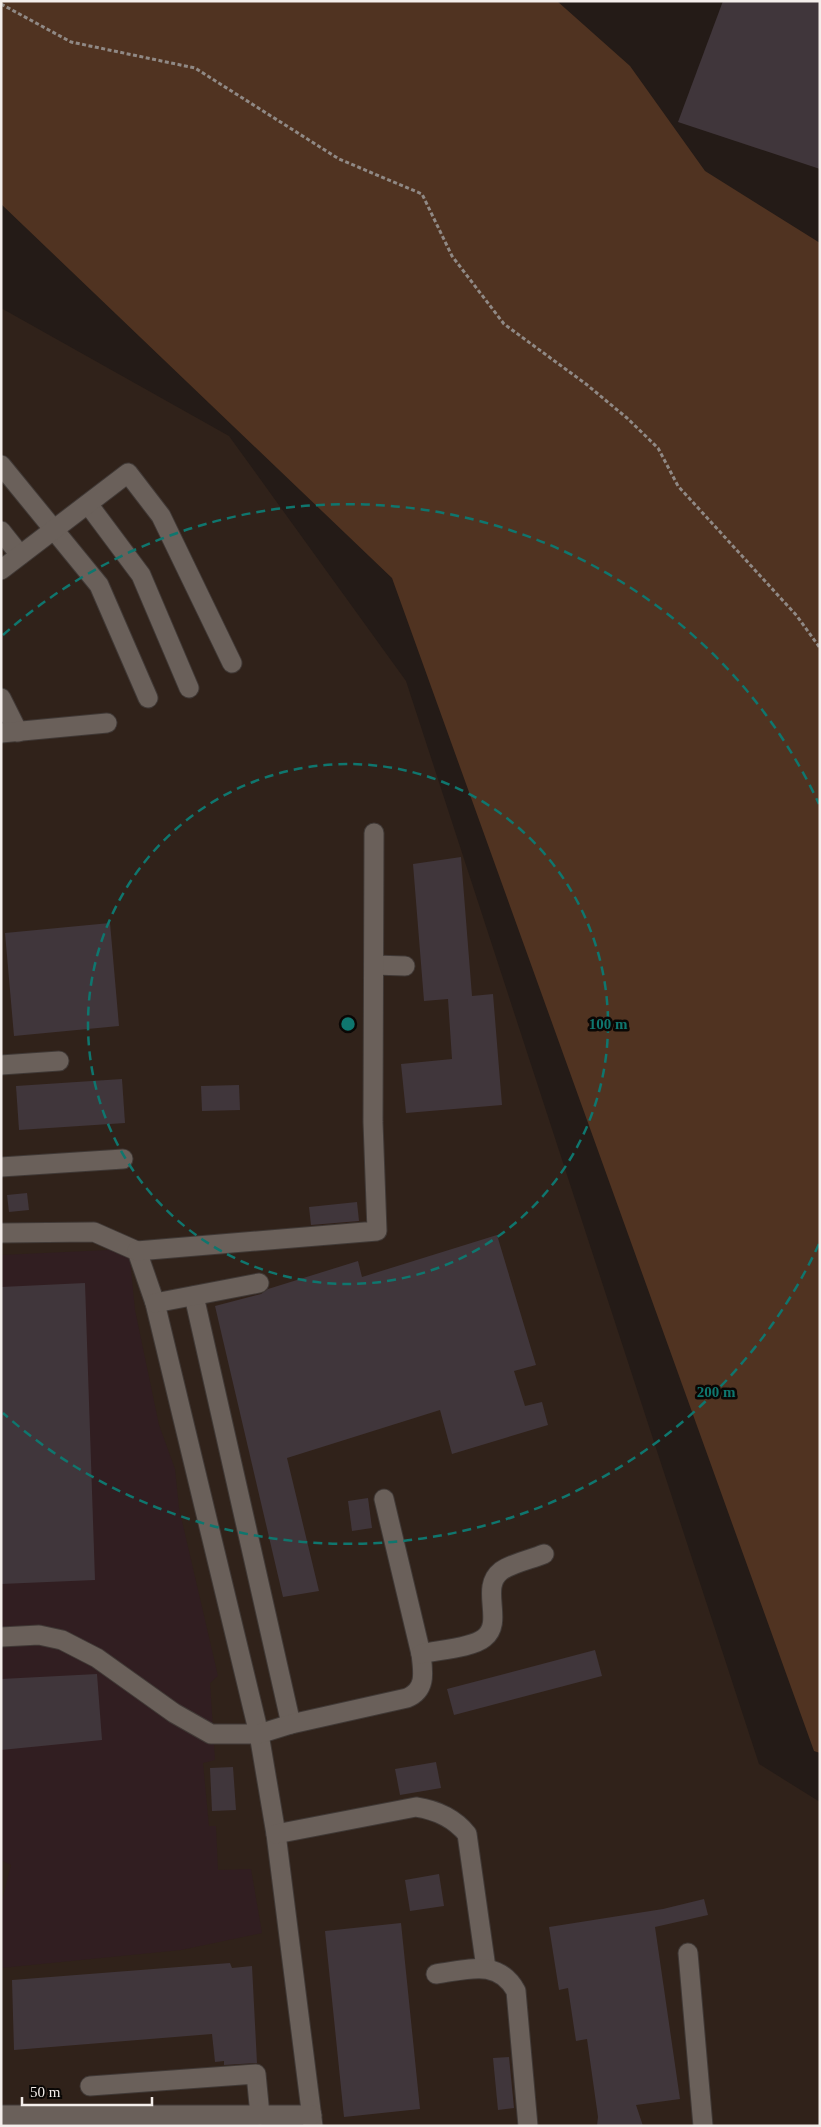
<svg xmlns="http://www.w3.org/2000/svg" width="821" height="2127" viewBox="0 0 821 2127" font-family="'Times New Roman',serif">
<rect width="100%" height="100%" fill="#241b17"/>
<polygon fill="#30221a" points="1,308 229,436 406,681 759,1764 820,1802 820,2126 1,2126"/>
<polygon fill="#311e21" points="129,1249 135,1310 159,1425 175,1469 179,1508 218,1676 210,1683 215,1760 203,1763 209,1826 216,1826 218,1870 251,1869 262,1933 181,1950 1,1968 1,1905 11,1865 1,1860 1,1255"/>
<polygon fill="#503321" points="1,1 557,1 630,66 705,171 820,243 820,1753 814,1751 392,578 1,204"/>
<g fill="#40363b">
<polygon points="723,1 820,1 820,169 678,122"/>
<polygon points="461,857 472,996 493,994 502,1105 406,1113 401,1064 452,1059 448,999 424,1001 413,864"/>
<polygon points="110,923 119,1026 14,1036 5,933"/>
<polygon points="122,1079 125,1123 19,1130 16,1086"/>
<polygon points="239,1085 240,1110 202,1111 201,1086"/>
<polygon points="27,1193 29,1210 9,1212 7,1195"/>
<polygon points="357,1202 359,1221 311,1225 309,1207"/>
<polygon points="497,1235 536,1365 514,1371 525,1406 542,1402 548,1425 452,1454 440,1410 287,1458 319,1591 283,1597 215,1306 261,1294 268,1289 358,1261 362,1277"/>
<polygon points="85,1283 95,1580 1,1584 1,1287"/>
<polygon points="368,1498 372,1528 352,1531 348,1501"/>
<polygon points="595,1650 602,1676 454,1715 447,1689"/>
<polygon points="97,1674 102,1740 1,1750 1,1679"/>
<polygon points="436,1762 441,1788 400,1795 395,1769"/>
<polygon points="233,1767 236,1810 212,1811 210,1768"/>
<polygon points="439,1874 444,1906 410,1911 405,1880"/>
<polygon points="704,1899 708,1915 655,1927 680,2099 636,2105 643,2126 597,2126 598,2117 587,2039 576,2041 568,1988 559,1990 549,1927 663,1909"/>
<polygon points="401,1923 420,2109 344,2117 325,1931"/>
<polygon points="230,1963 232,1968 252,1966 257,2063 224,2065 224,2061 215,2062 212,2034 14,2050 12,1980"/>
<polygon points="509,2057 514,2108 498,2110 493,2058"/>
</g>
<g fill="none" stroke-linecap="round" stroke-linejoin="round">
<defs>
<g id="minor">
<polyline points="1,465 99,585 148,698"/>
<polyline points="88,504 141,575 189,688"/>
<polyline points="1,531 20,555"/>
<polyline points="1,570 128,473 161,516 232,663"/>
<polyline points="1,698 18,732"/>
<polyline points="1,733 107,723"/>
<polyline points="374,965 405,966"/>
<polyline points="1,1065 59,1061"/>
<polyline points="1,1167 123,1159"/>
<polyline points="1,1233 94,1232 137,1251 155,1303 259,1734 276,1834 313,2126"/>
<polyline points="137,1251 377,1231 373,1122 374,833"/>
<polyline points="194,1296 291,1724"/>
<polyline points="155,1303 259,1283"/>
<path d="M1,1637l38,-2 23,5 35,18 77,55 37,21h48l32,-10 116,-26c20,-8 16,-27 14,-44l-37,-155"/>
<path d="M421,1654c16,-4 51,-6 63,-16 21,-16 -5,-50 17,-67 11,-8 31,-12 43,-17"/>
<path d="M276,1834l140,-27c20,3 38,11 51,27l19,134"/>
<polyline points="688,1953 703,2126"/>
<path d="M436,1974c31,-4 62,-16 80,17l12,135"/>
<polyline points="90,2086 256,2074 260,2115"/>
<polyline points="1,2115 312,2115"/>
</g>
</defs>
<use href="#minor" stroke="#403936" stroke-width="21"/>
<polyline stroke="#908985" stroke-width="3" stroke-dasharray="4 2.5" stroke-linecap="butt" points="1,4 71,42 195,68 339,159 422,194 452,256 504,324 586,384 627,418 658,448 678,486 797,616 820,648"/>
<use href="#minor" stroke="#6a605a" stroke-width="19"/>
</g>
<g fill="none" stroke="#0f766e" stroke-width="2.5" stroke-dasharray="9 6">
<circle cx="348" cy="1024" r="260"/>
<path d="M819 1244A520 520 0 0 1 3 1413M3 635A520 520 0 0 1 819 804"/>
</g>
<circle cx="348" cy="1024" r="8" fill="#0f766e" stroke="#0a0705" stroke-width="2.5"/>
<g font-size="15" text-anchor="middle" font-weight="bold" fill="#0f766e" stroke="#0a0705" stroke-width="5" stroke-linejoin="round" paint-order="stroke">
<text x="608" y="1029">100 m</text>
<text x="716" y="1397">200 m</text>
</g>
<rect width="821" height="2127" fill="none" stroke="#f4eeeb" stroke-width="5"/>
<path d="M22 2097v8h130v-8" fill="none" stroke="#f4eeeb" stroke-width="2.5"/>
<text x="30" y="2097" font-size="15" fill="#f4eeeb" stroke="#0a0705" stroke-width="4" paint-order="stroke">50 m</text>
</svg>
